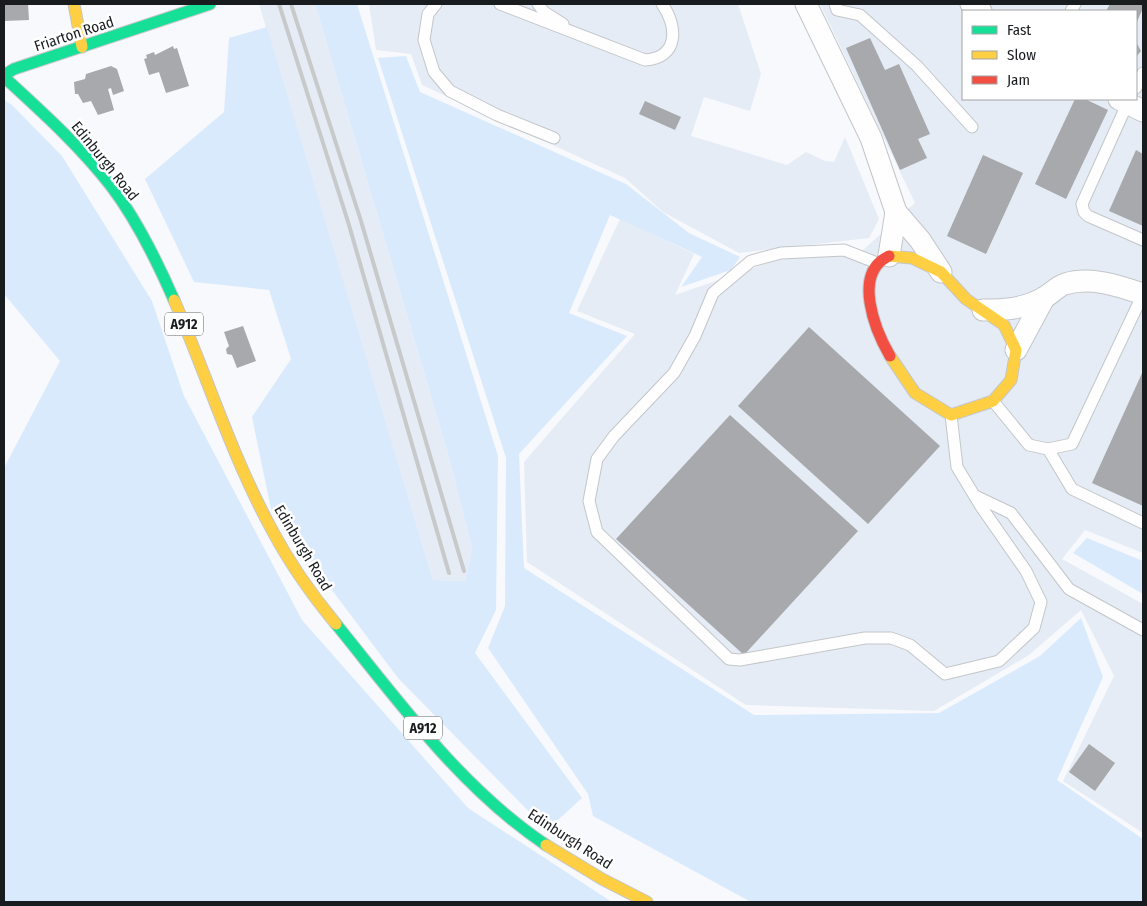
<svg xmlns="http://www.w3.org/2000/svg" width="1147" height="906" viewBox="0 0 1147 906" font-family="'Fira Sans Condensed',sans-serif">
<rect width="100%" height="100%" fill="#f7f9fc"/>
<g fill="#e5ecf5" fill-rule="evenodd">
<polygon points="259,4 315,4 448,454 472,549 465,581 433,580"/>
<polygon points="369,4 738,4 761,74 750,111 704,97 691,136 787,165 806,152 825,161 834,162 845,137 879,219 869,238 739,253 663,212 625,178 422,85 411,54 376,50"/>
<path d="M820,4h323v549l-58,-23 -23,29 81,45v229l-80,-52 51,-105 -33,-66 -52,45 -95,56 -188,-6 -219,-143 -3,-100 111,-128 -58,-23 43,-92 74,35 -19,41 107,-37 81,-8 52,-47zM963,11h173v88h-173z"/>
</g>
<g fill="#daeafd">
<polygon points="315,4 357,4 498,456 496,610 475,653 582,798 547,830 398,678 271,509 252,417 291,359 269,290 194,282 145,179 224,112 229,38 267,27 433,580 465,581 472,549 448,454"/>
<polygon points="406,56 420,92 626,184 689,233 740,257 731,270 681,287 702,257 610,215 569,313 627,336 519,454 524,568 754,715 939,713 1040,656 1081,618 1103,677 1057,780 1143,839 1143,902 751,902 593,816 588,794 488,648 505,606 506,458 378,58"/>
<polygon points="4,100 12,105 62,156 152,301 184,396 302,620 468,808 612,902 4,902 4,468 60,361 4,294"/>
<polygon points="1087,538 1143,561 1143,594 1073,553"/>
</g>
<g fill="#a7a9ac">
<polygon points="4,4 28,4 29,20 4,21"/>
<polygon points="1110,4 1143,4 1143,8 1136,24 1136,11 1106,11"/>
<polygon points="870,38 885,70 899,64 930,134 918,139 927,158 900,170 846,48"/>
<polygon points="1136,42 1141,51 1136,57"/>
<polygon points="173,46 174,49 177,48 189,86 166,93 159,72 149,75 144,59 147,58 146,55 154,52 155,55"/>
<polygon points="111,66 117,69 124,91 113,95 111,88 108,89 114,110 98,115 91,101 83,103 78,94 75,94 74,82 85,79 86,74"/>
<polygon points="1075,99 1085,99 1108,110 1066,199 1035,184"/>
<polygon points="645,101 681,117 675,130 639,114"/>
<polygon points="1136,150 1143,154 1143,226 1109,211"/>
<polygon points="983,155 1023,173 986,254 947,236"/>
<polygon points="243,326 256,361 237,368 232,355 227,354 226,349 229,346 224,332"/>
<polygon points="809,327 940,446 868,524 738,406"/>
<polygon points="1143,371 1143,506 1092,483"/>
<polygon points="730,415 858,531 744,655 616,539"/>
<polygon points="1089,744 1115,763 1095,791 1069,772"/>
</g>
<g fill="none" stroke-linecap="round" stroke-linejoin="round">
<defs>
<g id="lane">
<polyline points="436,4 428,14 424,40 434,72 450,91 497,115 554,138"/>
<path d="M500,4l145,56c34,-2 33,-34 17,-56"/>
<polyline points="538,4 544,12 563,24"/>
<polyline points="835,4 837,10 860,15 917,66 972,127"/>
<polyline points="1071,11 1075,4"/>
<polyline points="1136,88 1143,73"/>
<polyline points="1129,100 1082,204 1084,212 1088,216 1143,240"/>
<polyline points="877,263 844,250 781,253 751,261 713,293 695,336 674,373 614,436 597,459 589,501 597,532 729,659 740,660 865,638 891,638 910,645 945,674 999,661 1034,628 1041,602 1026,571 980,505 957,467 951,415"/>
<polyline points="993,401 1029,445 1048,449 1072,444 1143,294"/>
<polyline points="1048,449 1072,489 1143,523"/>
<polyline points="975,496 1011,513 1069,589 1143,630"/>
</g>
<g id="street">
<polyline points="806,4 871,138 896,212 920,240 941,272"/>
<polyline points="971,4 981,11"/>
<polyline points="1119,99 1143,111"/>
<polyline points="889,256 896,212"/>
<path d="M983,310c21,0 43,-1 62,-13 7,-4 13,-11 20,-13 26,-8 54,2 78,10"/>
<polyline points="1016,350 1044,298"/>
</g>
<g id="fast">
<polyline points="4,75 14,69 210,4"/>
<path d="M4,77c38,35 76,69 107,109 26,34 46,75 63,114"/>
<path d="M336,624c64,79 125,164 210,221"/>
</g>
<g id="slow">
<polyline points="74,4 82,47"/>
<polyline points="889,256 912,258 941,272 966,299 1004,325 1016,350 1011,380 993,401 951,415 915,393 890,356"/>
<path d="M174,300c33,76 58,157 98,230 18,34 40,65 64,94"/>
<polyline points="546,845 602,879 647,902"/>
</g>
<path id="jam" d="M889,256c-37,17 -14,74 1,100"/>
</defs>
<use href="#lane" stroke="#c3c6c9" stroke-width="13"/>
<use href="#street" stroke="#c3c6c9" stroke-width="23"/>
<use href="#fast" stroke="#c3c6c9" stroke-width="13"/>
<use href="#slow" stroke="#c3c6c9" stroke-width="13"/>
<use href="#jam" stroke="#c3c6c9" stroke-width="13"/>
<use href="#lane" stroke="#fefeff" stroke-width="11"/>
<use href="#street" stroke="#fefeff" stroke-width="21"/>
<use href="#fast" stroke="#16e098" stroke-width="11"/>
<use href="#slow" stroke="#ffcf43" stroke-width="11"/>
<use href="#jam" stroke="#f24e42" stroke-width="11"/>
<g stroke="#c8c9ca" stroke-width="4">
<polyline points="279,4 349,225 449,573"/>
<polyline points="291,4 361,221 464,571"/>
</g>
</g>
<g text-anchor="middle" stroke-width="5" stroke-linejoin="round" paint-order="stroke">
<g fill="#fff" stroke="#5e6062" stroke-width="1">
<rect x="165" y="312.5" width="38" height="23" rx="4"/>
<rect x="404" y="716.5" width="38" height="23" rx="4"/>
</g>
<g font-size="14" font-weight="bold" fill="#191c1f">
<text x="184" y="329">A912</text>
<text x="423" y="733">A912</text>
</g>
<g font-size="15" fill="#191c1f" stroke="#fff">
<text transform="translate(74 34) rotate(-18)" y="5">Friarton Road</text>
<text transform="translate(105 161) rotate(51)" y="5">Edinburgh Road</text>
<text transform="translate(303 548) rotate(59)" y="5">Edinburgh Road</text>
<text transform="translate(570 839) rotate(33)" y="5">Edinburgh Road</text>
</g>
</g>
<rect width="1147" height="906" fill="none" stroke="#191c1f" stroke-width="10"/>
<rect x="962" y="10" width="175" height="90" fill="#ffffff" stroke="#a3a4a5"/>
<rect x="972" y="26" width="25" height="8" fill="#16e098" stroke="#a3a4a5"/>
<text x="1007" y="35" font-size="15" fill="#191c1f">Fast</text>
<rect x="972" y="51" width="25" height="8" fill="#ffcf43" stroke="#a3a4a5"/>
<text x="1007" y="60" font-size="15" fill="#191c1f">Slow</text>
<rect x="972" y="76" width="25" height="8" fill="#f24e42" stroke="#a3a4a5"/>
<text x="1007" y="85" font-size="15" fill="#191c1f">Jam</text>
</svg>
